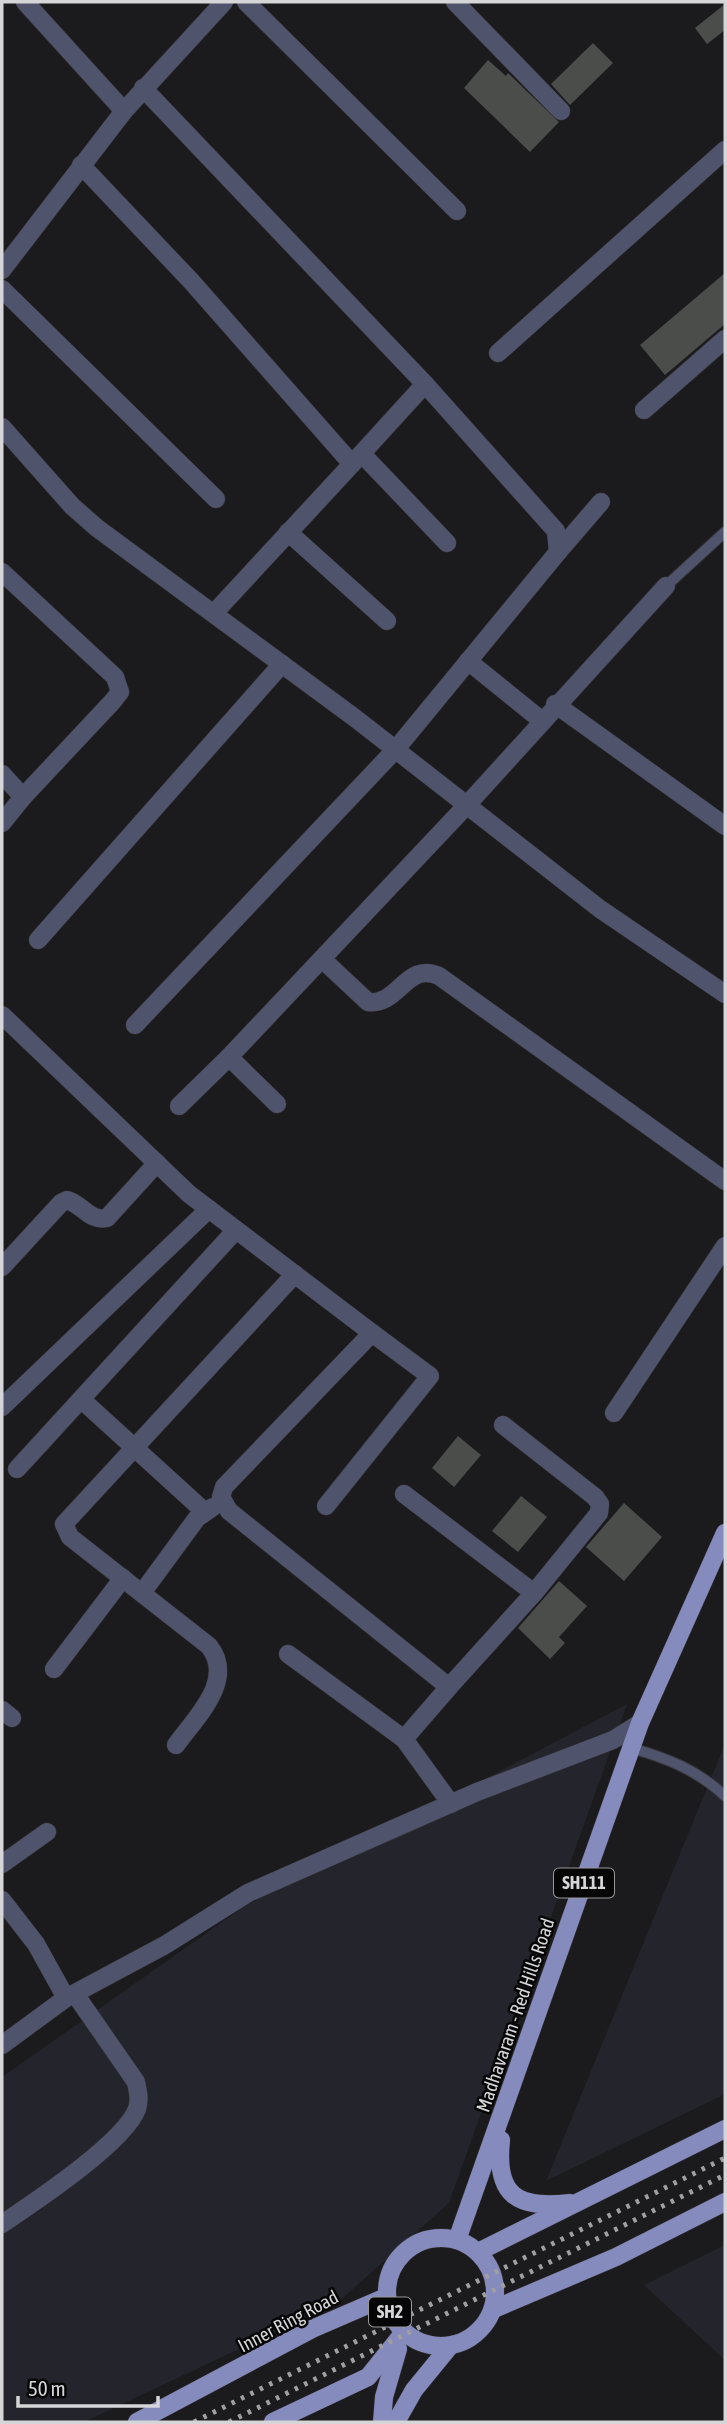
<svg xmlns="http://www.w3.org/2000/svg" width="727" height="2424" viewBox="0 0 727 2424" font-family="'Asap Condensed',sans-serif">
<rect width="100%" height="100%" fill="#1b1b1e"/>
<g fill="#24252c">
<polygon points="627,1704 449,2203 337,2303 84,2422 2,2422 2,2077 245,1906"/>
<polygon points="725,1744 725,2094 546,2181"/>
<polygon points="725,2245 725,2360 644,2285"/>
</g>
<g fill="#4b4d4b">
<polygon points="725,4 725,30 707,44 695,28"/>
<polygon points="593,43 613,63 570,105 551,84"/>
<polygon points="488,60 506,76 508,73 559,122 530,152 464,88"/>
<polygon points="725,273 725,324 665,375 640,345"/>
<polygon points="458,1436 481,1455 454,1487 432,1468"/>
<polygon points="521,1496 547,1517 518,1552 492,1531"/>
<polygon points="624,1503 662,1537 624,1581 586,1547"/>
<polygon points="559,1581 587,1606 559,1637 565,1643 550,1659 518,1628"/>
</g>
<g fill="none" stroke-linecap="round" stroke-linejoin="round">
<defs>
<g id="lane">
<polyline points="666,586 725,532"/>
<path d="M631,1748c36,10 66,22 94,48"/>
</g>
<g id="street">
<polyline points="25,2 124,111"/>
<polyline points="246,2 457,211"/>
<polyline points="455,2 561,111"/>
<polyline points="81,165 191,281 352,464 425,384 143,88"/>
<polyline points="2,270 124,111 224,2"/>
<polyline points="2,289 216,499"/>
<polyline points="498,353 725,150"/>
<polyline points="644,410 725,339"/>
<polyline points="2,427 72,506 97,528 355,718 600,909 725,994"/>
<polyline points="362,454 447,543"/>
<polyline points="288,532 387,621"/>
<polyline points="558,552 601,502"/>
<polyline points="2,572 115,677 120,692 113,701 23,797"/>
<polyline points="215,612 352,464"/>
<polyline points="468,661 541,720"/>
<polyline points="555,704 725,826"/>
<polyline points="2,774 23,797 2,823"/>
<polyline points="38,940 282,664"/>
<path d="M322,959l46,43c31,4 38,-41 71,-26l286,205"/>
<polyline points="2,1015 189,1194 372,1333 224,1487 221,1497 229,1511 449,1687 404,1739 451,1804"/>
<polyline points="135,1025 396,749 558,552 556,531 425,384"/>
<polyline points="277,1104 229,1057 466,806 666,586"/>
<polyline points="179,1106 229,1057"/>
<path d="M2,1267l59,-64 6,-3c15,4 23,22 40,18l50,-55"/>
<polyline points="82,1400 205,1512"/>
<polyline points="2,1407 209,1209"/>
<polyline points="614,1413 725,1246"/>
<polyline points="17,1469 236,1230"/>
<polyline points="404,1494 534,1593"/>
<polyline points="326,1506 430,1376 372,1333"/>
<polyline points="142,1593 197,1518 213,1507"/>
<polyline points="288,1654 404,1739"/>
<polyline points="54,1669 123,1578"/>
<polyline points="449,1687 534,1593 599,1513 600,1504 595,1497 503,1425"/>
<polyline points="2,1710 12,1718"/>
<path d="M176,1745c20,-28 60,-65 33,-99l-139,-109 -6,-13 231,-250"/>
<polyline points="2,1864 47,1832"/>
<polyline points="2,1900 36,1944 66,1998"/>
<polyline points="2,2045 66,1998 165,1945 248,1893 477,1792 613,1740 640,1723"/>
<path d="M2,2224c31,-21 122,-81 135,-115 3,-10 1,-17 -1,-27l-61,-88"/>
</g>
<g id="primary">
<path d="M501,2140c-6,56 16,69 69,63"/>
<circle cx="441" cy="2292" r="54"/>
<polyline points="457,2240 640,1723 725,1533"/>
<polyline points="478,2252 725,2129"/>
<polyline points="494,2309 616,2257 725,2202"/>
<polyline points="137,2422 312,2329 386,2297"/>
<polyline points="273,2422 368,2377 404,2332"/>
<polyline points="382,2422 384,2397 398,2349"/>
<polyline points="396,2422 414,2390 450,2346"/>
</g>
</defs>
<use href="#lane" stroke="#353538" stroke-width="12"/>
<use href="#street" stroke="#353538" stroke-width="19"/>
<use href="#primary" stroke="#353538" stroke-width="19"/>
<use href="#lane" stroke="#50536c" stroke-width="10"/>
<use href="#street" stroke="#50536c" stroke-width="18"/>
<use href="#primary" stroke="#868bbe" stroke-width="18"/>
<g stroke="#a0a0a2" stroke-width="5" stroke-dasharray="3.5 7" stroke-linecap="butt">
<polyline points="194,2422 725,2158"/>
<polyline points="229,2422 725,2175"/>
</g>
</g>
<g text-anchor="middle" stroke-width="5" stroke-linejoin="round" paint-order="stroke">
<g fill="#060607" stroke="#989899" stroke-width="2">
<rect x="554" y="1868.5" width="60" height="29" rx="5"/>
<rect x="369" y="2297.5" width="42" height="29" rx="5"/>
</g>
<g font-size="18" font-weight="bold" fill="#d6d6d8">
<text x="584" y="1889">SH111</text>
<text x="390" y="2318">SH2</text>
</g>
<g font-size="19" fill="#d6d6d8" stroke="#060607">
<text transform="translate(515 2015) rotate(-71)" y="7">Madhavaram - Red Hills Road</text>
<text transform="translate(288 2321) rotate(-28)" y="7">Inner Ring Road</text>
</g>
</g>
<rect width="727" height="2424" fill="none" stroke="#d6d6d8" stroke-width="7"/>
<path d="M18 2396v10h140v-10" fill="none" stroke="#d6d6d8" stroke-width="3.5"/>
<text x="28" y="2396" font-size="21" fill="#d6d6d8" stroke="#060607" stroke-width="5" paint-order="stroke">50 m</text>
</svg>
